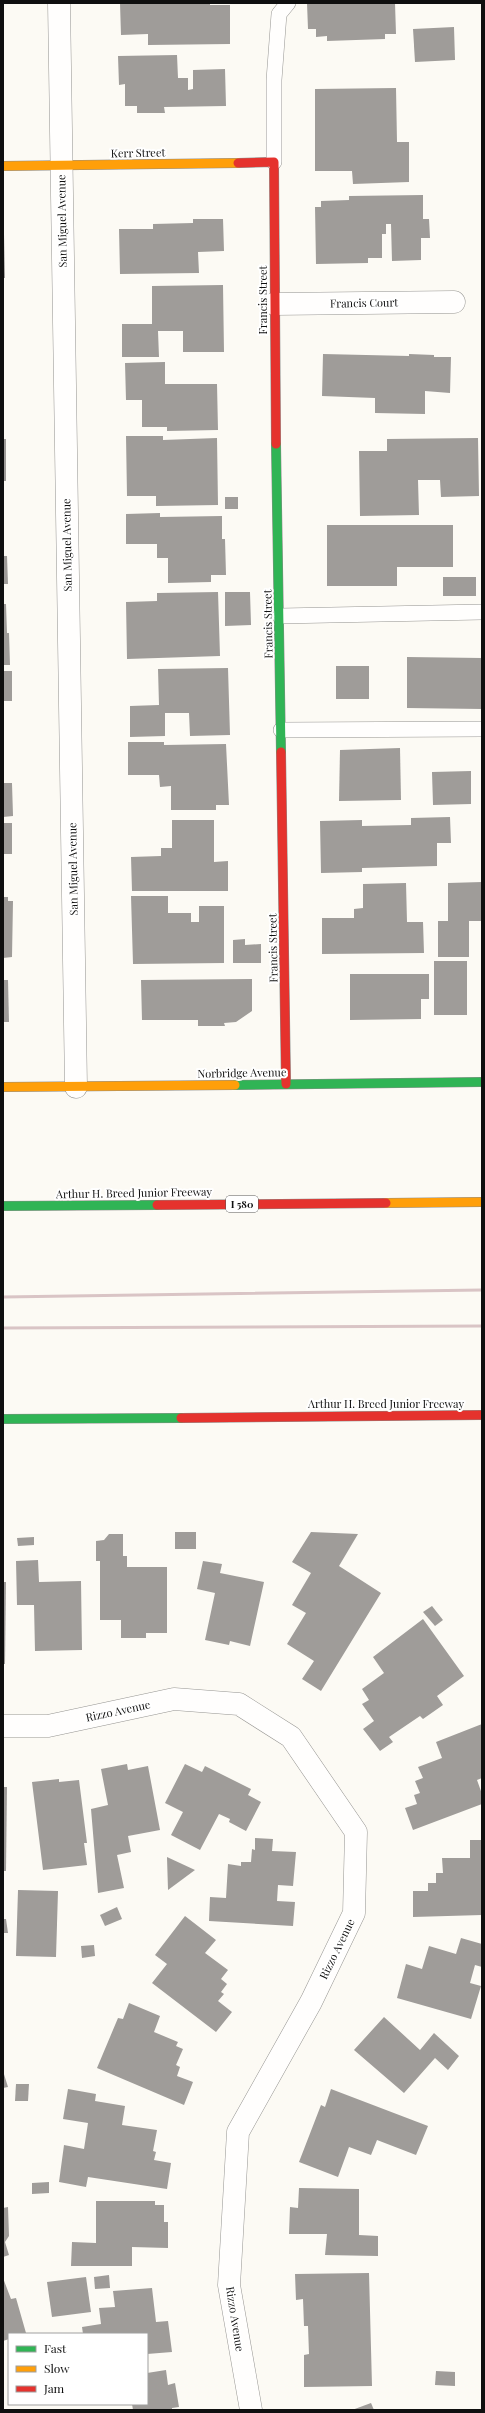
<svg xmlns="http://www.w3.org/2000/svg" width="485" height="2413" viewBox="0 0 485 2413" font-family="'Playfair Display',serif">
<rect width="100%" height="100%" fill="#fcfaf4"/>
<g fill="#9f9c99">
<polygon points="120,3 210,3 210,5 230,5 230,44 148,45 148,34 121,35"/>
<polygon points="307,3 395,3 396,34 385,34 385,39 327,41 327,36 316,37 316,29 308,29"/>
<polygon points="454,27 455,60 415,62 413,29"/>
<polygon points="177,55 178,78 188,78 188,90 193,89 193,70 225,69 226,106 164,107 165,113 137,113 137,106 125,106 125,84 119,85 118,56"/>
<polygon points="396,88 397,142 409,142 409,182 353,184 352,171 315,171 315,89"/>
<polygon points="423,195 423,219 429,219 430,238 421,238 421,260 392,261 391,224 386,224 386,234 382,234 382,258 368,258 368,263 316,264 315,207 321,207 321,201 349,200 349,196"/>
<polygon points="193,219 223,219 224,251 198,252 199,273 120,274 119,229 153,229 153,224 193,223"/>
<polygon points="3,234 4,234 5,278 3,278"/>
<polygon points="223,285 224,352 183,352 183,331 158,331 159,357 122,357 122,324 152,324 152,286"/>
<polygon points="323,354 409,356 409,354 434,355 434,357 451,357 450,393 425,391 425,414 375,413 375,398 322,396"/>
<polygon points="165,362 165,384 217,384 218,430 167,431 167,427 142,427 142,400 126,400 125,363"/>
<polygon points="126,436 163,436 163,440 217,438 218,505 156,506 156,496 127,496"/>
<polygon points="478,438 479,496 441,497 440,480 418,480 419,515 360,516 359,451 387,451 387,439"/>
<rect x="3" y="439" width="3" height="42"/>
<rect x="225" y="497" width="13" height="12"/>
<polygon points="160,513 160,517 222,516 222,539 225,539 226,575 211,575 211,582 168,583 168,558 157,558 157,544 126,544 126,514"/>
<polygon points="327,525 453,525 453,567 397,567 397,586 327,586"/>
<polygon points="3,556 7,556 8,584 3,584"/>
<rect x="443" y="577" width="33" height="19"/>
<polygon points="218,592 220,656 127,659 126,602 157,601 157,593"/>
<polygon points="225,592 250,592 251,625 225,626"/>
<polygon points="3,604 6,604 7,633 9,633 10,665 3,665"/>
<polygon points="407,657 482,658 482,709 407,708"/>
<rect x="336" y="666" width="33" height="33"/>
<polygon points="228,668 230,735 190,736 189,713 165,713 165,736 130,737 130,706 159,705 158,669"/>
<rect x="3" y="671" width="9" height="30"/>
<polygon points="128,742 164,742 164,745 226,744 229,805 216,805 216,810 171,810 171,786 160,787 159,775 128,775"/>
<polygon points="400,748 401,800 339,801 340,750"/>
<polygon points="471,771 471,804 433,805 432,772"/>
<polygon points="3,783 12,783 13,816 3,817"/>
<polygon points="450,817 451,843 437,843 437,866 362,868 362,872 321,873 320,821 362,820 362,826 411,825 411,818"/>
<polygon points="172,820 214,820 214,862 228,861 228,891 132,891 131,857 161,856 161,848 172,848"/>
<rect x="3" y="823" width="9" height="31"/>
<polygon points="482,882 482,921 469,921 469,957 438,957 438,921 448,921 448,883"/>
<polygon points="406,883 407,922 423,922 424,953 322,954 322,918 354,918 354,909 363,908 363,884"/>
<polygon points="131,896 168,896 168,913 191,913 191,922 199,922 199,906 224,906 224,963 133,964"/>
<polygon points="3,897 8,897 8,901 13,901 12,957 3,958"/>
<polygon points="245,939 245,945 261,944 261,963 233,963 233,940"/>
<rect x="434" y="961" width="33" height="54"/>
<polygon points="350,974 429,974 429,999 421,999 421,1019 350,1020"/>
<polygon points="252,979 252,1011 236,1022 224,1023 225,1026 198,1026 198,1020 142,1020 141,980"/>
<polygon points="3,980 8,980 9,1022 3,1022"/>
<rect x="175" y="1532" width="21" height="17"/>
<polygon points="311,1532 358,1534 339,1566 381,1593 321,1691 302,1679 314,1661 287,1644 306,1613 292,1605 311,1573 292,1562"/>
<polygon points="109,1534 123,1534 123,1556 127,1556 127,1567 167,1567 167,1633 146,1633 146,1638 121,1638 121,1620 100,1620 100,1561 96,1561 96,1541 104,1540"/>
<polygon points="34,1537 34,1545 18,1546 17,1538"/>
<polygon points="38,1560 39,1582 81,1581 82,1650 35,1651 34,1605 17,1605 16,1561"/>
<polygon points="203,1561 222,1564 220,1573 264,1582 250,1646 230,1641 229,1645 205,1640 215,1593 197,1589"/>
<polygon points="3,1582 6,1582 5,1664 3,1664"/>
<polygon points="432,1606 443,1620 435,1626 423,1612"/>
<polygon points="423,1619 464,1676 437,1696 443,1705 423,1719 420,1716 389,1737 393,1742 380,1751 363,1729 374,1721 362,1704 369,1700 362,1689 384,1673 373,1657"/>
<polygon points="482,1724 482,1778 477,1780 482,1794 482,1804 413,1830 405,1808 417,1804 414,1795 420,1793 415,1781 423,1778 418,1767 442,1758 436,1742"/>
<polygon points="127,1764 128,1770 148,1766 160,1830 128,1836 131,1852 117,1855 124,1888 98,1893 91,1809 108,1805 101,1769"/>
<polygon points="185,1764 202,1772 205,1766 251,1789 248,1795 261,1802 246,1831 229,1822 230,1819 219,1814 200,1850 171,1835 183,1812 165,1803"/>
<polygon points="59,1779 59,1782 79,1780 87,1843 84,1843 87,1865 43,1870 32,1782"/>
<polygon points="3,1787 7,1787 6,1871 3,1871"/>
<polygon points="255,1838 273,1839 272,1851 296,1852 293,1886 278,1885 277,1901 295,1902 293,1926 209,1921 210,1897 226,1898 228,1864 241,1866 241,1862 251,1862 252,1849 255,1850"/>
<polygon points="470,1840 482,1840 482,1915 413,1917 413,1891 428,1891 428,1883 436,1883 436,1873 443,1873 442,1858 470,1858"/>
<polygon points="167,1857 195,1870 168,1890"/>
<polygon points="18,1890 58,1891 56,1957 16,1956"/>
<polygon points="117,1907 122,1919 105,1926 100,1915"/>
<polygon points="185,1916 216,1940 205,1953 228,1970 221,1979 227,1984 221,1992 224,1994 218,2001 232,2012 216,2032 152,1983 167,1964 155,1955"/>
<polygon points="3,1919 6,1919 8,1933 3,1933"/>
<polygon points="461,1938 482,1944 482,1967 475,1965 470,1983 481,1986 471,2019 397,1998 406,1964 422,1969 429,1946 456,1954"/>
<polygon points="94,1945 95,1956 82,1958 81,1946"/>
<polygon points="129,2003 160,2016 154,2032 178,2042 176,2046 183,2049 176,2065 180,2067 177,2076 193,2082 184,2105 97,2068 118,2018 123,2019"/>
<polygon points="384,2017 420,2050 434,2033 459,2056 448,2070 435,2058 404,2093 354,2050"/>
<polygon points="3,2071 8,2087 3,2088"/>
<polygon points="16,2084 29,2084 28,2101 15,2101"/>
<polygon points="68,2089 96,2094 95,2101 125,2106 122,2125 157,2130 153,2151 156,2152 154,2160 171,2163 167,2189 88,2177 86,2187 59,2182 64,2145 84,2149 88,2123 63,2119"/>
<polygon points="331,2089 428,2126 416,2155 377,2140 371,2155 349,2147 338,2177 299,2162 321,2105 325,2107"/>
<polygon points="49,2182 49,2193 32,2194 32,2183"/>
<polygon points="299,2188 359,2189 359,2235 378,2236 378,2256 325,2255 327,2234 289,2234 290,2207 298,2208"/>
<polygon points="96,2201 155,2201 155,2205 164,2205 164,2222 168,2222 168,2248 132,2247 132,2266 71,2266 72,2242 96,2243"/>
<polygon points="8,2207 9,2236 5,2242 9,2255 3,2257 3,2208"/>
<polygon points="369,2273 372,2386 304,2387 304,2355 309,2354 308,2326 304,2326 303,2299 296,2300 295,2274"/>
<polygon points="109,2275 110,2288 95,2289 94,2277"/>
<polygon points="86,2277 91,2312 52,2317 47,2282"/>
<polygon points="3,2278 11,2299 16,2298 26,2333 9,2334 9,2339 3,2341"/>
<polygon points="152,2288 156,2322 168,2321 172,2352 147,2354 147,2334 83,2334 82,2327 101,2324 99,2308 115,2307 113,2291"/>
<polygon points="166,2370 168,2385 175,2383 179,2407 172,2408 172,2410 133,2410 132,2404 147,2404 147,2373"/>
<polygon points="436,2371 455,2372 455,2386 435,2385"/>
<polygon points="371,2403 374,2410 352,2410"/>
</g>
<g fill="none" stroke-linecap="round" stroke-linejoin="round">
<defs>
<g id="lane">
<polyline points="274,162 274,80 279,14 288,3"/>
<polyline points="280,616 482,612"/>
<polyline points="281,730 482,729"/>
</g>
<g id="street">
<polyline points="59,3 76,1087"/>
<polyline points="274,304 454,302"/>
<polyline points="3,1726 48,1726 174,1699 239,1704 291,1737 356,1832 354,1913 311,2002 238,2132 229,2285 251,2410"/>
</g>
<g id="fast">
<polyline points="276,444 281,752"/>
<polyline points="235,1085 482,1082"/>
<polyline points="3,1206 157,1205"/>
<polyline points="3,1419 181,1418"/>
</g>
<g id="slow">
<polyline points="3,166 238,163"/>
<polyline points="3,1087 235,1085"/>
<polyline points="386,1203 482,1202"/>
</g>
<g id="jam">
<polyline points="238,163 274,162 276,444"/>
<polyline points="281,752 286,1084"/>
<polyline points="157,1205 386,1203"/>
<polyline points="181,1418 482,1415"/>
</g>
</defs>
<use href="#lane" stroke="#969592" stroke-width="16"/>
<use href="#street" stroke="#969592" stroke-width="23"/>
<use href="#fast" stroke="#8c8b89" stroke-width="10"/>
<use href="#slow" stroke="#8c8b89" stroke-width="10"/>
<use href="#jam" stroke="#8c8b89" stroke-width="10"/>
<use href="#lane" stroke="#fffefd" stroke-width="15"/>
<use href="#street" stroke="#fffefd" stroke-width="22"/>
<use href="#fast" stroke="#30b455" stroke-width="9"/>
<use href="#slow" stroke="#ff9f0a" stroke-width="9"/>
<use href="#jam" stroke="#e5322d" stroke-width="9"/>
<g stroke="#d9c4c5" stroke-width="3">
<polyline points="3,1297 482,1290"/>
<polyline points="3,1328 482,1326"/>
</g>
</g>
<g text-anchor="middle" stroke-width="4" stroke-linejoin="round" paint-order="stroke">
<rect fill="#fff" stroke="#575757" stroke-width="1" x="226" y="1196" width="32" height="16" rx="3"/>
<g font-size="10" font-weight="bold" fill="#0f0f0f">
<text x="242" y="1208">I 580</text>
</g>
<g font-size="11" fill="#0f0f0f" stroke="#fff">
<text transform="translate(138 153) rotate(-1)" y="4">Kerr Street</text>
<text transform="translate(62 221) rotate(-91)" y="4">San Miguel Avenue</text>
<text transform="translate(263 300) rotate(-90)" y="4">Francis Street</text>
<text transform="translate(364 303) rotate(-1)" y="4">Francis Court</text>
<text transform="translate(67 545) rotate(-91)" y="4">San Miguel Avenue</text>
<text transform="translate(268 624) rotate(-91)" y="4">Francis Street</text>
<text transform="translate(73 869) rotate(-91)" y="4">San Miguel Avenue</text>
<text transform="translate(273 948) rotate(-91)" y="4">Francis Street</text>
<text transform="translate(242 1073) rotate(-1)" y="4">Norbridge Avenue</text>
<text transform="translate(134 1193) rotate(-1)" y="4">Arthur H. Breed Junior Freeway</text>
<text x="386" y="1408">Arthur H. Breed Junior Freeway</text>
<text transform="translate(118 1711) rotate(-12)" y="4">Rizzo Avenue</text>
<text transform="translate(337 1949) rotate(-64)" y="4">Rizzo Avenue</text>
<text transform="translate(235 2319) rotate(81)" y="4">Rizzo Avenue</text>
</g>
</g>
<rect width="485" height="2413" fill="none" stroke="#0f0f0f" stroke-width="8"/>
<rect x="8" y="2333" width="140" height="72" fill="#ffffff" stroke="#9f9f9f"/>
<rect x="16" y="2346" width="20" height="6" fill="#30b455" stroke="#9f9f9f"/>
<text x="44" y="2353" font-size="12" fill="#0f0f0f">Fast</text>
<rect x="16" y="2366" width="20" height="6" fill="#ff9f0a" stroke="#9f9f9f"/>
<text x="44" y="2373" font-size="12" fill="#0f0f0f">Slow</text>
<rect x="16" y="2386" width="20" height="6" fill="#e5322d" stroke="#9f9f9f"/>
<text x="44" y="2393" font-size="12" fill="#0f0f0f">Jam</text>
</svg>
